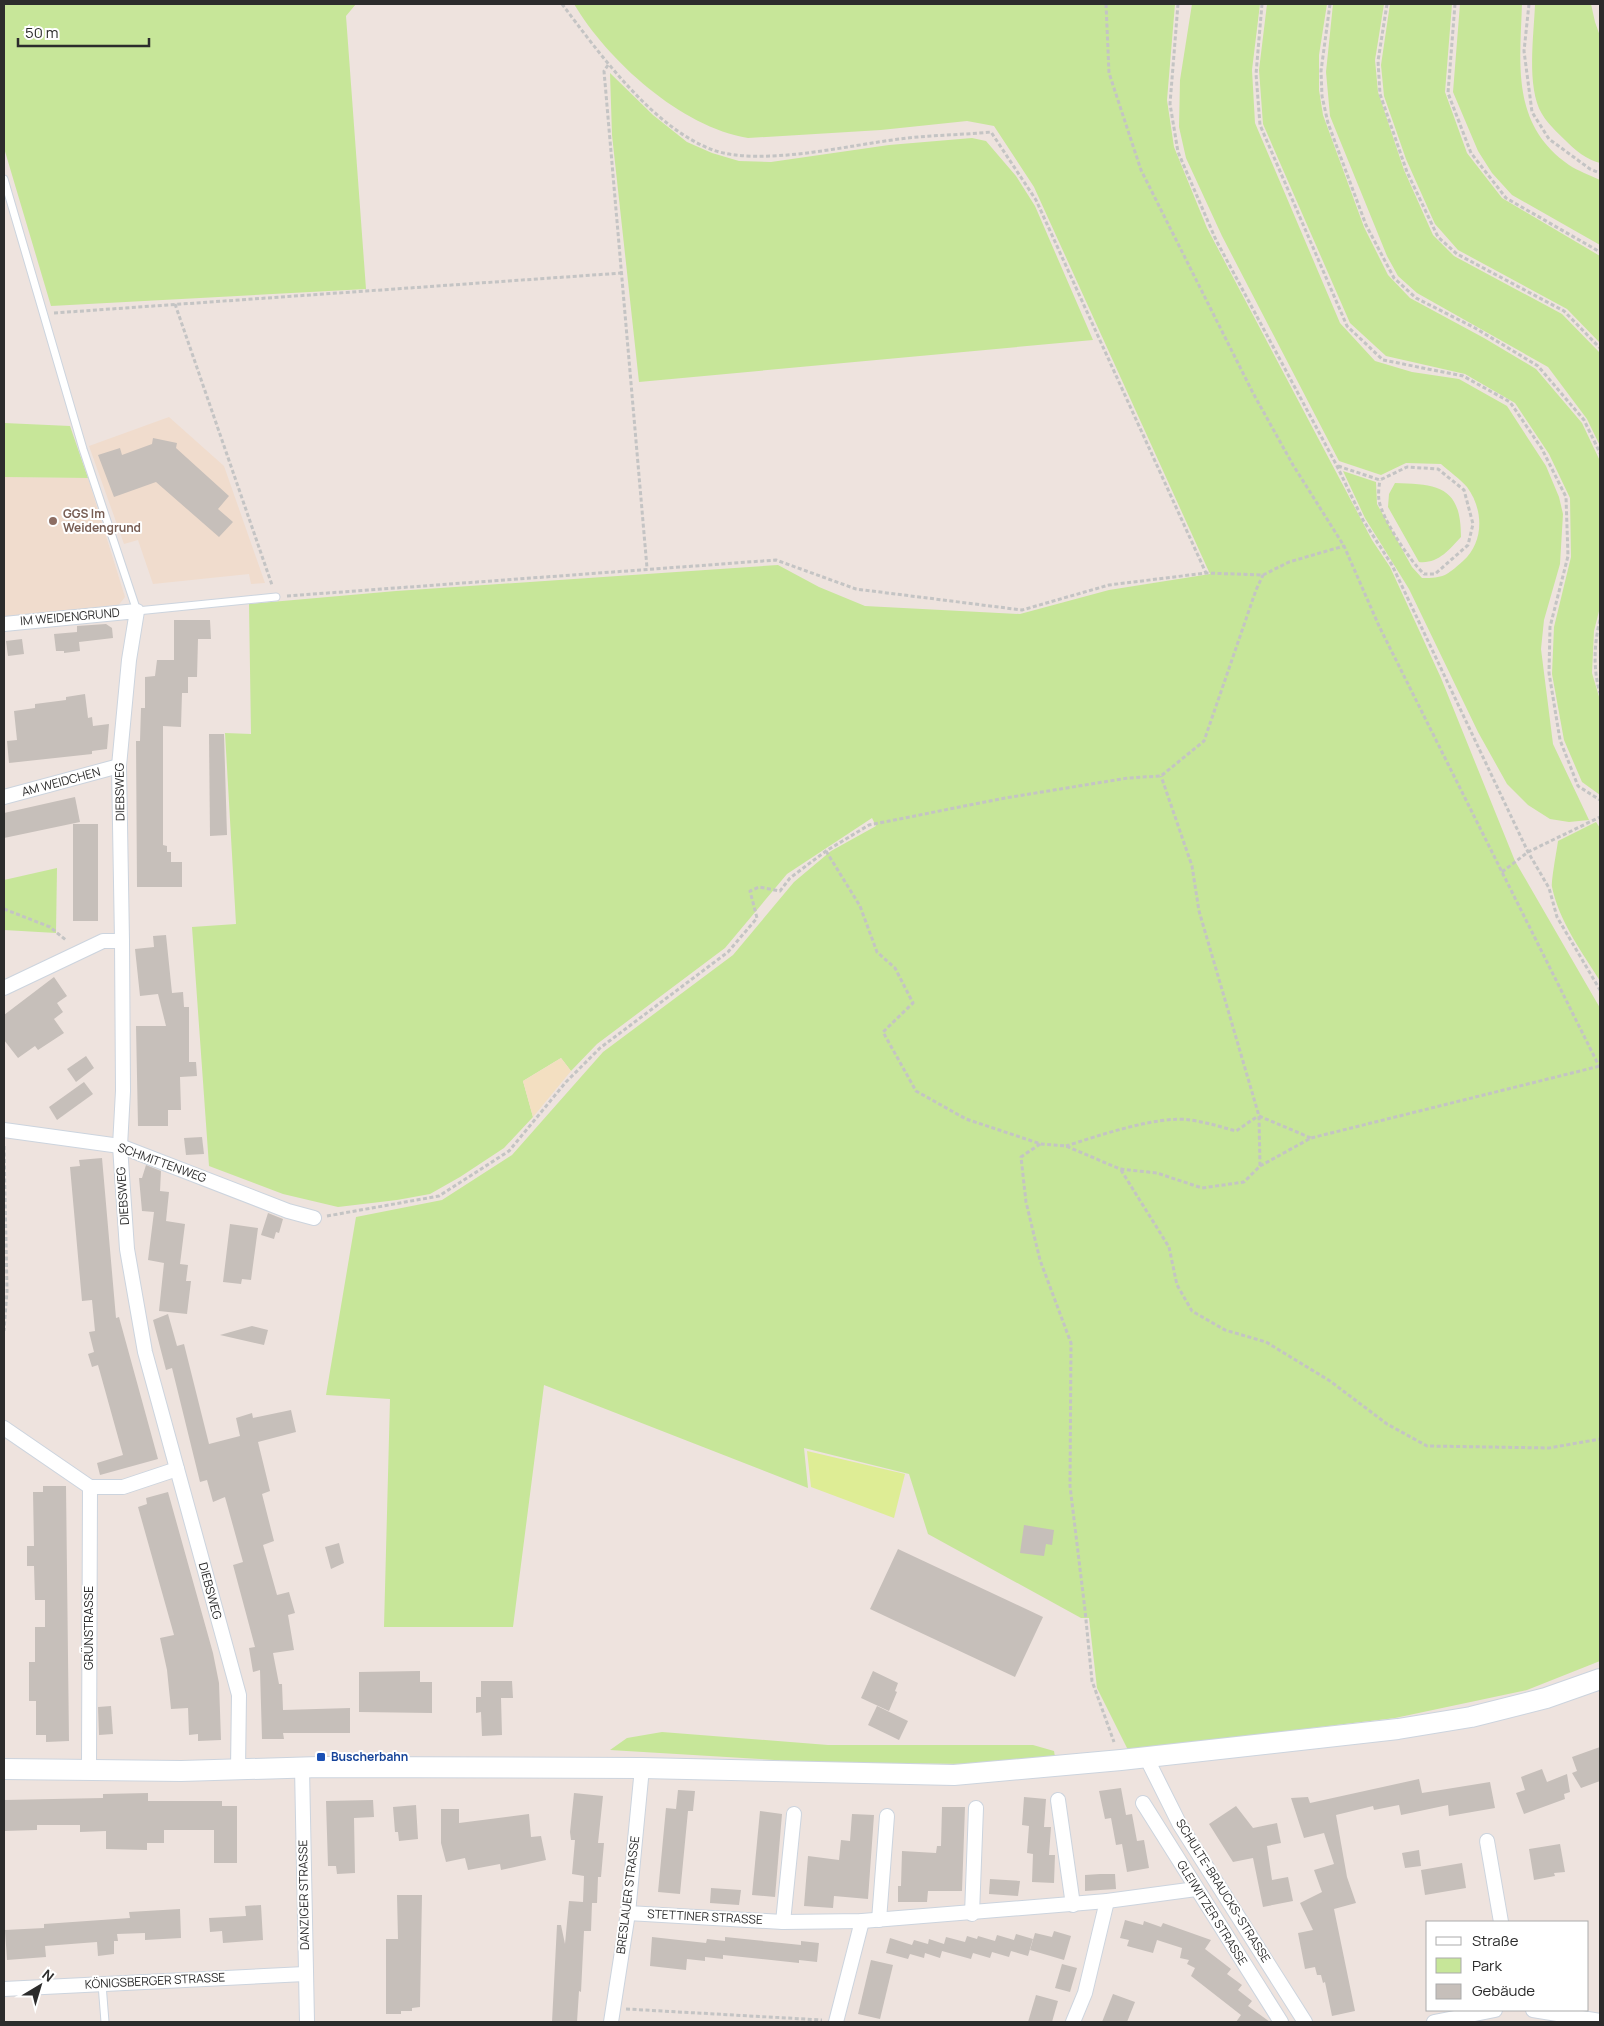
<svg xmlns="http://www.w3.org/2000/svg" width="1604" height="2026" viewBox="0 0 1604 2026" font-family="Manrope,sans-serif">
<rect width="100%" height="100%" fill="#eee3de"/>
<g fill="#f0dccd">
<polygon points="169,417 224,466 265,583 251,584 249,574 153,584 138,540 124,544 89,446"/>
<polygon points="4,477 88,478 125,597 117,607 4,618"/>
</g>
<g fill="#c7e699">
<polygon points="4,4 356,4 346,16 366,289 51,306 4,148"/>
<path d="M574,4h601l-8,96 7,47 33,81 165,312 18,27 51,111 74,183 85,147v653l-73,29 -132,28 -267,32 -31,-62 -8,-70h-8l-153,-84 -19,-60 -105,-26 4,40 -264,-103 -31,242h-129l6,-228 -64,-4 30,-178 86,-17 70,-45 91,-103 130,-97 61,-73 37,-31 45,-25 -4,-8 -85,56 -62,74 -128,96 -26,27 -10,-13 -38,23 10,36 -29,31 -44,29 -30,17 -33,6 -59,7 -55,-13 -74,-28 -17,-239 44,-3 -11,-191 26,1 -2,-130 147,-13 382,-26 41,22 46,19 155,8 89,-24 101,-16 -176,-387 -40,-61 -27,-5 -86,9 -133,8c-67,-11 -140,-77 -174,-134z"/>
<path d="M1192,4h68l-8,66 3,53 85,200 35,38 37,11 47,7 48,27 39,60 13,31 4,17 -3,50 -16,56 -3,29 12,95 36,76 -20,2 -19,-3 -22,-14 -21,-21 -29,-52 -69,-143 -44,-71 -22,-47 33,11 1,22 35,63 10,11c22,0 24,-2 41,-17 21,-19 21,-51 4,-74 -7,-8 -18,-16 -26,-23l-35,-1 -25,12 -42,-14 -117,-225 -36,-78 -7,-31 1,-47z"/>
<polygon points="1267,4 1327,4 1319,55 1319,90 1323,115 1364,227 1388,275 1410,298 1484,338 1536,369 1582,423 1600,461 1600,607 1594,631 1592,673 1600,700 1600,795 1582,782 1564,740 1552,674 1554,627 1571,557 1570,498 1549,454 1515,403 1465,374 1386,356 1350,323 1263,124 1259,70"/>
<polygon points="1333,4 1384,4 1375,60 1378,92 1404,170 1433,235 1454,256 1562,314 1600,353 1600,446 1587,419 1548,367 1417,293 1398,276 1387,256 1330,116 1326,72"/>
<polygon points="1390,4 1452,4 1445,92 1467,153 1502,198 1600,256 1600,343 1567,309 1458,250 1435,224 1406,159 1384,96 1381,65"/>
<path d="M1460,4h62c-2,61 -11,121 47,161 9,6 21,10 31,15v65l-88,-50 -20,-22 -14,-22 -25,-59z"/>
<path d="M1535,4h56l4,18 5,14v127c-13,-3 -25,-13 -35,-23 -8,-8 -17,-16 -23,-26 -16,-27 -8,-79 -7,-110z"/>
<polygon points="610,73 653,115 687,142 712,153 739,161 771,162 889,145 972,138 986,141 1016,176 1035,206 1093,340 639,382 612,135"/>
<polygon points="4,423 70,426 88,478 4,477"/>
<path d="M1395,483c44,1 66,4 66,54 -12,13 -23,27 -42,25l-31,-55 1,-13z"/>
<path d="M1596,822l4,6v153c-18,-29 -41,-60 -48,-94 -1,-6 5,-38 6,-46z"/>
<polygon points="57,868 56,933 4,930 4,880"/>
<polygon points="662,1732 828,1745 1033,1745 1054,1751 1055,1757 984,1764 826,1763 610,1750 627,1738"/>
</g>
<polygon fill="#f3dfc1" points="561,1058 571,1071 533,1117 523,1081"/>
<polygon fill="#deed95" points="807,1451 905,1474 894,1518 811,1487"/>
<g fill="#c6bfba">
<polygon points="153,438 177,443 176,448 229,496 218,509 233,522 219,537 156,482 114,497 98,455 120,448 122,455 152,444"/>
<polygon points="174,620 210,620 211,639 198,639 197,677 188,677 188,693 182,693 181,727 163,726 163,845 167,846 167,852 171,852 171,862 182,862 182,887 137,887 136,741 140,741 141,708 145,708 145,677 155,676 157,660 174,660"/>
<polygon points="106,624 112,628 113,638 79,642 80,651 64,653 64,651 56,651 54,634 77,632 77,626"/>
<polygon points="22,639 24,654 8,656 6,641"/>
<polygon points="85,694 88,718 92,717 93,726 109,724 107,749 92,751 92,754 9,763 7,741 17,740 14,711 35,708 35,704 66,700 66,697"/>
<polygon points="209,734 224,734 227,835 210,836"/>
<polygon points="75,797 80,822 4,838 4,813"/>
<rect x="73" y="824" width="25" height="97"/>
<polygon points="166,935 172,993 183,992 184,1007 189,1007 189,1062 196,1062 197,1076 180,1077 181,1110 168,1110 168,1126 138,1126 136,1026 166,1026 158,994 140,996 135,949 154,947 153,936"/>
<polygon points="54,977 67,996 57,1003 63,1012 54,1019 64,1033 38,1050 35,1046 18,1058 4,1040 4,1015"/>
<polygon points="86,1056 94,1068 76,1082 67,1069"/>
<polygon points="84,1082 93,1094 57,1120 49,1107"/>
<polygon points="202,1137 204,1154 186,1155 184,1138"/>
<polygon points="102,1158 116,1318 119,1317 158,1459 100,1475 97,1463 123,1455 98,1365 92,1367 88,1354 94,1352 89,1332 95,1331 92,1300 82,1301 70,1167 80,1166 79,1160"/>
<polygon points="146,1165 161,1171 160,1191 169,1192 166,1221 185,1224 180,1264 188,1265 186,1281 191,1281 187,1314 159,1311 164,1263 148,1260 154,1212 142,1211 139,1178 142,1178"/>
<polygon points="268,1213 283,1219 279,1233 276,1232 274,1239 261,1235"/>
<polygon points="230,1224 258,1228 251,1280 242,1279 241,1284 223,1282"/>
<polygon points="168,1314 177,1346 184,1344 209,1444 240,1436 236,1418 252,1413 253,1418 291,1410 296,1432 258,1442 270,1491 262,1494 274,1541 263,1545 277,1595 289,1592 295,1613 288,1615 294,1650 273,1653 279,1684 282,1684 283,1710 350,1708 350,1733 283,1733 284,1739 262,1739 260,1670 253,1672 249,1648 255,1647 233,1565 243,1562 225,1497 213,1502 207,1480 200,1482 172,1368 166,1370 153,1320"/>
<polygon points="252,1326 268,1330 264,1345 220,1335"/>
<polygon points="43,1486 66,1486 69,1741 46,1742 46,1735 36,1735 36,1701 29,1701 29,1662 35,1662 35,1627 45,1627 45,1600 35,1600 34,1566 27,1566 27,1546 34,1546 33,1492 43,1492"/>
<polygon points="168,1492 213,1653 219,1683 221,1740 198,1741 198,1734 189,1735 188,1708 171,1709 167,1670 160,1638 174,1635 138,1507 147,1504 146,1498"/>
<polygon points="1024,1525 1054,1530 1052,1545 1046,1544 1044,1556 1020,1553"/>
<polygon points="339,1543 344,1563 331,1569 325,1547"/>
<polygon points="898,1549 1043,1617 1015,1677 870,1609"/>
<polygon points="420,1671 420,1682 432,1682 432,1713 359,1712 359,1672"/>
<polygon points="873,1671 898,1683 895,1691 897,1692 889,1711 861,1698"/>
<polygon points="481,1681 512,1681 513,1698 501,1698 502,1735 482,1736 481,1712 476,1713 476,1697 481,1697"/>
<polygon points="111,1706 113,1734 99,1735 98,1707"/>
<polygon points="877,1706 908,1721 899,1740 868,1725"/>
<polygon points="1600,1747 1600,1781 1581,1788 1572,1773 1577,1771 1572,1757"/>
<polygon points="1542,1769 1547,1782 1567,1774 1570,1792 1564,1794 1565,1799 1524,1814 1516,1793 1525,1790 1521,1777"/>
<polygon points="1419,1779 1422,1793 1490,1782 1495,1808 1449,1816 1448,1805 1401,1815 1399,1805 1374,1810 1373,1806 1336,1815 1347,1877 1356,1903 1334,1909 1355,2011 1332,2016 1325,1982 1323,1983 1321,1975 1317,1975 1315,1967 1305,1969 1298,1933 1313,1930 1300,1903 1322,1892 1314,1870 1334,1864 1324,1833 1304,1838 1291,1798 1308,1797 1310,1803"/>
<polygon points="1121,1788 1126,1815 1132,1814 1137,1841 1144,1840 1149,1868 1127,1872 1122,1844 1116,1845 1111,1818 1105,1819 1099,1791"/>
<polygon points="678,1790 695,1791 693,1811 688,1811 680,1894 658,1892 666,1808 676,1809"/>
<polygon points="148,1793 148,1801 222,1801 222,1806 237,1806 237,1863 214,1863 214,1830 164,1830 164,1843 147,1843 147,1850 106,1849 106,1831 80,1832 80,1825 37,1825 37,1830 4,1831 4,1800 103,1798 103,1794"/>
<polygon points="574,1793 603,1796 598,1843 604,1843 601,1877 598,1877 597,1903 592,1903 591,1931 584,1931 581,1992 579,1991 577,2022 552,2022 557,1925 561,1925 565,1944 569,1901 583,1902 584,1876 572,1874 575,1840 571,1840 570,1832"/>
<polygon points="1024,1797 1046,1799 1044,1827 1051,1827 1049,1855 1055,1855 1054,1883 1032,1882 1033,1854 1027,1853 1029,1826 1022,1825"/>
<polygon points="373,1800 374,1817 354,1818 355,1873 337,1874 336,1866 328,1866 326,1801"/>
<polygon points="416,1805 418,1839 399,1841 398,1832 395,1832 393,1807"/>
<polygon points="1236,1806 1253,1828 1277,1823 1281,1843 1267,1846 1272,1880 1288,1877 1293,1901 1263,1907 1253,1858 1233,1862 1209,1824"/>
<polygon points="942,1807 965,1807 962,1891 928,1891 927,1902 898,1902 898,1886 901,1886 902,1851 936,1853 937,1846 941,1846"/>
<polygon points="441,1809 459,1809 459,1823 529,1814 531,1837 541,1836 546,1860 501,1870 500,1864 468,1870 465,1858 446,1862 441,1843"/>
<polygon points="760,1811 782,1814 775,1897 752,1895"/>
<polygon points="852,1814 874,1815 868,1899 834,1896 833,1908 804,1906 808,1856 839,1860 841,1840 850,1841"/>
<polygon points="1560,1844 1565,1872 1554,1873 1555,1876 1534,1880 1529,1849"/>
<polygon points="1419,1850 1421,1866 1405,1868 1402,1853"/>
<polygon points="1462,1863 1466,1888 1425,1895 1421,1870"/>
<polygon points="1100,1874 1115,1874 1116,1889 1085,1891 1085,1875"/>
<polygon points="990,1879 1020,1881 1018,1896 989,1894"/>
<polygon points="711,1888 741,1890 739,1905 710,1903"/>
<polygon points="397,1895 422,1895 420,2007 412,2008 412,2011 401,2011 401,2014 386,2014 386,1939 398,1939"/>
<polygon points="261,1905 263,1940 223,1943 222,1931 210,1932 209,1918 246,1916 245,1906"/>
<polygon points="180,1909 181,1938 145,1940 145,1933 117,1934 118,1941 114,1941 114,1954 98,1956 97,1942 45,1946 46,1957 7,1960 5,1930 44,1928 44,1924 130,1918 129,1912"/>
<polygon points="1125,1920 1143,1925 1144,1921 1161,1927 1163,1923 1211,1940 1205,1949 1231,1969 1227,1974 1242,1985 1238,1990 1252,2001 1248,2006 1270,2022 1236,2022 1241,2015 1191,1976 1195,1968 1187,1964 1189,1960 1180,1958 1182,1948 1157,1940 1153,1953 1127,1946 1129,1940 1120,1938"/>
<polygon points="1054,1931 1071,1936 1064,1960 1030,1950 1035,1933 1052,1937"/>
<polygon points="1016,1934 1033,1939 1028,1956 1011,1951 1009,1957 992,1952 990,1958 973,1953 971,1959 942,1951 940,1958 925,1953 924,1958 910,1954 908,1959 886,1953 890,1938 912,1945 914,1940 928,1944 929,1939 944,1944 946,1937 965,1942 967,1936 977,1939 978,1936 995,1941 997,1935 1014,1940"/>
<polygon points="652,1937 706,1943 707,1939 725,1941 725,1937 801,1945 801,1941 819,1943 817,1962 799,1960 799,1963 723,1955 723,1959 705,1957 705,1961 687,1959 686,1970 650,1966"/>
<polygon points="871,1960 893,1965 880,2019 858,2014"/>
<polygon points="1062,1964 1077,1968 1070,1992 1055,1988"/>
<polygon points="1113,1994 1135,2002 1127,2022 1102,2022"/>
<polygon points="1036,1995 1058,2001 1052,2022 1028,2022"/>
</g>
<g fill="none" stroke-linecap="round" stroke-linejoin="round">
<defs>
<g id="lane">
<polyline points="4,179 83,449 137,611 276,597"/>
<polyline points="102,1984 105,2022"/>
</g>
<g id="street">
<polyline points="4,624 137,611 129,660 119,766 122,941 123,1091 120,1146 127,1249 145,1352 239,1695 238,1769"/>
<polyline points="4,797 119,766"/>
<polyline points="4,988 103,941 122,941"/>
<polyline points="4,1130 120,1146 288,1211 314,1218"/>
<polyline points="4,1428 90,1487 123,1487 177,1469"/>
<polyline points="1146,1757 1180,1825 1305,2022"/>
<polyline points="302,1767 307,2022"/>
<polyline points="89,1768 90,1487"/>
<polyline points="1058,1800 1073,1905"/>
<polyline points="1143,1803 1281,2022"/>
<polyline points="1487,1841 1501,1922"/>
<polyline points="628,1913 783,1922 862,1921 1107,1901 1196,1889"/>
<polyline points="972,1914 976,1808"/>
<polyline points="879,1920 887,1816"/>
<polyline points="783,1922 794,1814"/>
<polyline points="4,1989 305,1974"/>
<polyline points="1533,2010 1600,2021"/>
<polyline points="611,2022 628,1913 642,1768"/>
<polyline points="836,2022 862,1921"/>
<polyline points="1073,2022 1085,1993 1107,1901"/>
<polyline points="1434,2022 1495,2010"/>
</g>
<polyline id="secondary" points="4,1769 181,1771 320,1767 642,1768 954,1775 1121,1760 1398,1729 1471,1717 1546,1698 1600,1679"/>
</defs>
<use href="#lane" stroke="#ccd4de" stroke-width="9"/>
<use href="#street" stroke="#ccd4de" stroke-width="16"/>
<use href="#secondary" stroke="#ccd4de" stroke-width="22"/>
<g stroke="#c4c4c4" stroke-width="3" stroke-dasharray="4 2.5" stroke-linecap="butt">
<path d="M562,4c37,49 91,124 151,146 48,17 136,-5 187,-11 30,-4 61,-4 91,-7l45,68 170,373"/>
<polyline points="1106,4 1109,73 1141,170 1253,393 1293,465 1344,546 1379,626 1599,1066"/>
<polyline points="1178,4 1170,104 1178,152 1216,240 1337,466 1363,520 1392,565 1528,852 1549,888 1557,917 1600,990"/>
<polyline points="1262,4 1256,74 1260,125 1347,326 1383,360 1463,376 1510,402 1542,449 1566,497 1568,556 1550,627 1549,673 1560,740 1578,786 1600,800"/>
<polyline points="1330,4 1321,71 1322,96 1328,123 1366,225 1394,278 1416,298 1475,328 1538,366 1584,420 1600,453"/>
<polyline points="1387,4 1378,61 1380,94 1407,172 1438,237 1457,254 1564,311 1600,348"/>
<polyline points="1455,4 1448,93 1471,153 1506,198 1600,252"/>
<polyline points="1529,4 1524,51 1532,112 1549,139 1590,169 1600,173"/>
<polyline points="608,65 604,71 647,568"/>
<polyline points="175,304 272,585"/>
<polyline points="54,313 622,273"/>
<path d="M1338,466l42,14 27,-13 31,2 26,21 9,34 -5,21 -33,29h-11c-14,-13 -42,-55 -45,-74 -1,-6 0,-14 1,-20"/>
<polyline points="287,596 776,560 856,589 1022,610 1109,585 1206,573 1263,575 1289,562 1344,546"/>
<path d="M1600,620c-6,23 -7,50 0,73"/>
<polyline points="826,851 860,906 877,952 895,968 913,1003 883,1032 916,1091 966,1119 1041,1144 1066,1146 1120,1169 1157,1173 1202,1188 1244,1182 1260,1166 1259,1116 1199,911 1192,866 1161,776"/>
<polyline points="1502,872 1528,852 1600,817"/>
<polyline points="4,909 50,927 67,941"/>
<polyline points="1259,1116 1311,1138"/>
<polyline points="1040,1144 1021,1157 1026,1202 1040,1260 1071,1343 1070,1486 1085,1610 1092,1681 1114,1742"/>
<polyline points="4,1146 7,1291 4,1331"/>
<path d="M1066,1146c31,-10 93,-31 124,-26 16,2 31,7 46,11l22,-15"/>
<polyline points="1260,1166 1311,1138 1600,1066"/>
<polyline points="1121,1170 1169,1247 1177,1285 1192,1311 1225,1330 1266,1342 1330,1381 1387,1424 1427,1446 1549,1448 1600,1439"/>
<polyline points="327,1216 439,1196 509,1151 566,1082 600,1048 728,952 757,918 750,891 759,887 780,891 790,878 826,851 869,825 1005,798 1128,778 1161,776 1204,741 1256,590 1263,575"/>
<polyline points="626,2009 822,2020"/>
</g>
<use href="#lane" stroke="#fff" stroke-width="7"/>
<use href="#street" stroke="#fff" stroke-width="14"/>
<use href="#secondary" stroke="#fff" stroke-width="20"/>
</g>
<circle fill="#8d6e63" stroke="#fff" stroke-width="2" cx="53" cy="521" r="5"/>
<rect fill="#1a4fb4" stroke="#fff" stroke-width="2" x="316" y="1752" width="10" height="10" rx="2.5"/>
<g text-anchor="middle" stroke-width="4" stroke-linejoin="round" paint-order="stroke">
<g font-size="12" font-weight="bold" fill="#785e54" stroke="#fff" text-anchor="start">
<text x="63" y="518">GGS Im<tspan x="63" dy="14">Weidengrund</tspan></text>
</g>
<g font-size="12" fill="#2c2c2c" stroke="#fff">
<text transform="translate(70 617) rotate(-5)" y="4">IM WEIDENGRUND</text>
<text transform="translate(61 782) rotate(-15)" y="4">AM WEIDCHEN</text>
<text transform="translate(120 792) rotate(-91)" y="4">DIEBSWEG</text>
<text transform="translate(162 1163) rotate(20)" y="4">SCHMITTENWEG</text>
<text transform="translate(123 1196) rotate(-94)" y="4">DIEBSWEG</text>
<text transform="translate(210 1591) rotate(75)" y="4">DIEBSWEG</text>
<text transform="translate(89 1628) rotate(-90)" y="4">GRÜNSTRASSE</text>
<text transform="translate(1223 1891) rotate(58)" y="4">SCHULTE-BRAUCKS-STRASSE</text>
<text transform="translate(304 1895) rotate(-91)" y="4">DANZIGER STRASSE</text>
<text transform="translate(628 1895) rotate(-83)" y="4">BRESLAUER STRASSE</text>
<text transform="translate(1212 1913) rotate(58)" y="4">GLEIWITZER STRASSE</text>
<text transform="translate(705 1917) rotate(3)" y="4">STETTINER STRASSE</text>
<text transform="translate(155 1981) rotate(-3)" y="4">KÖNIGSBERGER STRASSE</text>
</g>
<g font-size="12" font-weight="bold" fill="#164399" stroke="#fff" text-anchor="start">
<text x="331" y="1761">Buscherbahn</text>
</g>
</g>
<rect width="1604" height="2026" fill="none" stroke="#2c2c2c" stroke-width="10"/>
<rect x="1426" y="1921" width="162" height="90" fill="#ffffff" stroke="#ababab"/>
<rect x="1436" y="1937" width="25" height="8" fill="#ffffff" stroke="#ababab"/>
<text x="1472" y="1946" font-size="15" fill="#2c2c2c">Straße</text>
<rect x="1436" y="1958" width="25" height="15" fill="#c7e699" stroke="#ababab"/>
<text x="1472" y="1971" font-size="15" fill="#2c2c2c">Park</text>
<rect x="1436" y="1984" width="25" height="15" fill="#c6bfba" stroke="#ababab"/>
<text x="1472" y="1996" font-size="15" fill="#2c2c2c">Gebäude</text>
<g transform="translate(40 1986) rotate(38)" stroke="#ffffff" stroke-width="4" paint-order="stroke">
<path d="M0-4L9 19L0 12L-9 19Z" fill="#2c2c2c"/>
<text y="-8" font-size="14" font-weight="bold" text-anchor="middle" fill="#2c2c2c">N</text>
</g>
<path d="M18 38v8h131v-8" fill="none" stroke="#2c2c2c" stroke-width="2.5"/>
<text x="25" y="38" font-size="15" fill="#2c2c2c" stroke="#ffffff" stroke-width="4" paint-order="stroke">50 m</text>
</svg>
